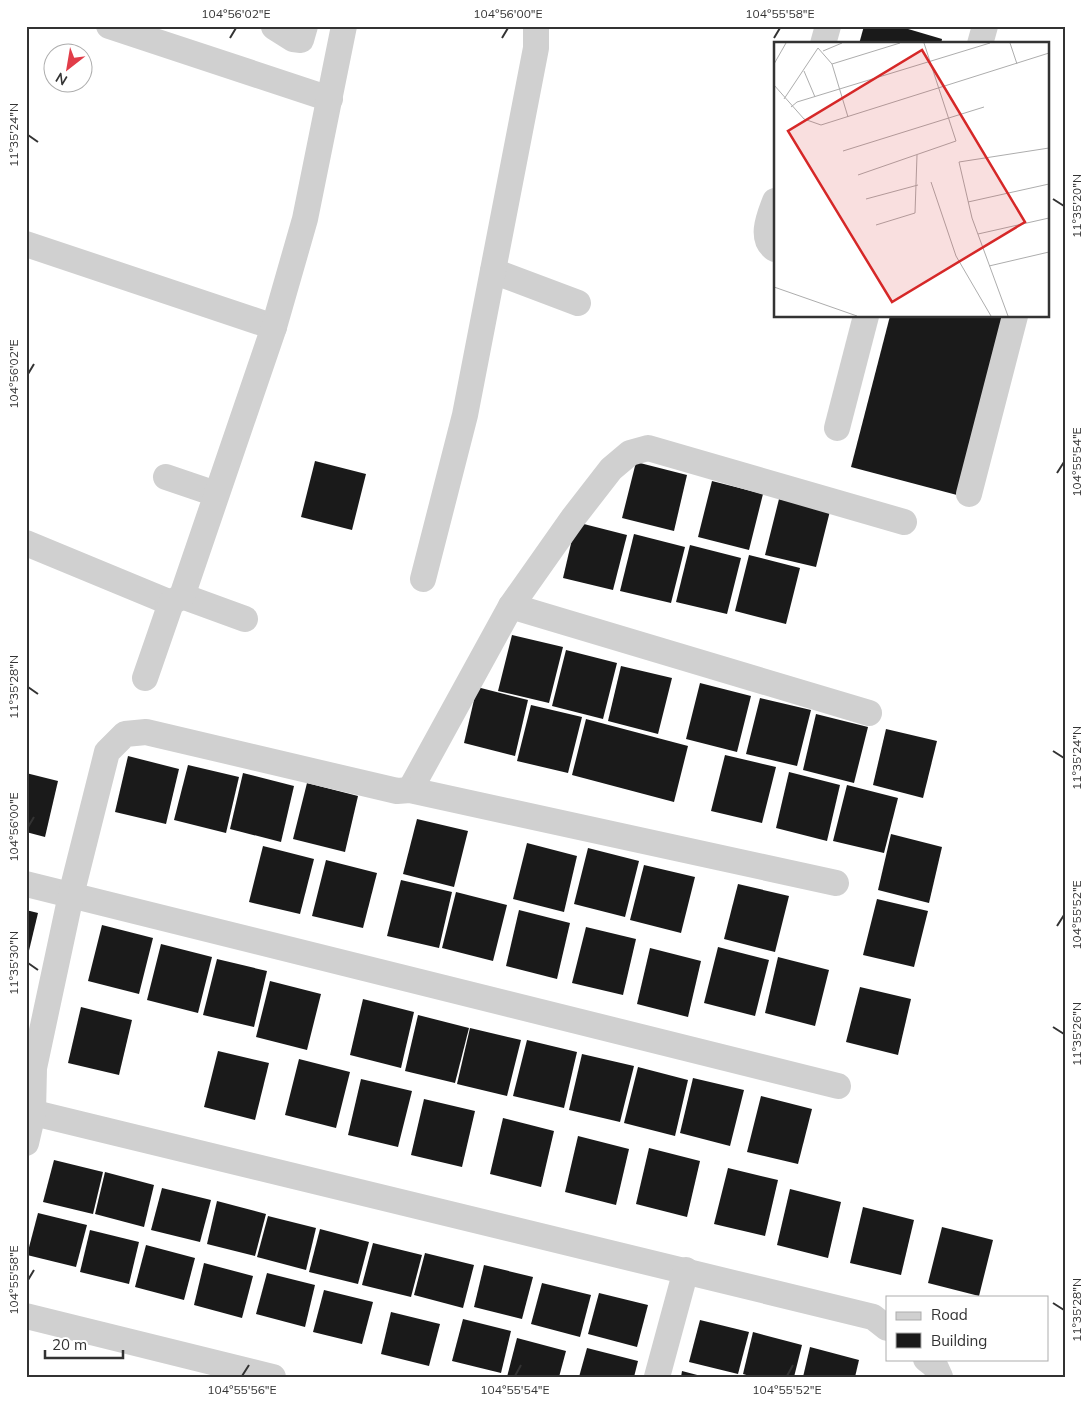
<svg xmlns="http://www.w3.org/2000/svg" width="1091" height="1403" viewBox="0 0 1091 1403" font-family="Mulish,sans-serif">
<rect width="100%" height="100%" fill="#fff"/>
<g fill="#1a1a1a">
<polygon points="864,26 898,26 942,39 941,44 859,44"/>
<polygon points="890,316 1004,316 957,495 851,467"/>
<polygon points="315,461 366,474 352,530 301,517"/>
<polygon points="636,462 687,475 674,531 622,518"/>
<polygon points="712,481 763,494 749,550 698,537"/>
<polygon points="779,499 830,511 816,567 765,555"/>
<polygon points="576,522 627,535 613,590 563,578"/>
<polygon points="634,534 685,547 671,603 620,591"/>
<polygon points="690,545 741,558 727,614 676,602"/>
<polygon points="749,555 800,568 786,624 735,611"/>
<polygon points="512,635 563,647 549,703 498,691"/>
<polygon points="566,650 617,663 603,719 552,706"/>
<polygon points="621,666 672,678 658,734 608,721"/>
<polygon points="700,683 751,696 737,752 686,739"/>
<polygon points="477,687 528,700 515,756 464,743"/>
<polygon points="760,698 811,710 797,766 746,754"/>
<polygon points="531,705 582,717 568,773 517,761"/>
<polygon points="816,714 868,727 854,783 803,770"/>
<polygon points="586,719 688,746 674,802 572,775"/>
<polygon points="886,729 937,741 923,798 873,785"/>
<polygon points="725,755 776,767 762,823 711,811"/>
<polygon points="128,756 179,769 166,824 115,812"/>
<polygon points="188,765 239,777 226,833 174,820"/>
<polygon points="789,772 840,785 827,841 776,828"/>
<polygon points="26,773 58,781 45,837 26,832"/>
<polygon points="243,773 294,786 281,842 230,829"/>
<polygon points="307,783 358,796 345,852 293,839"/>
<polygon points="847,785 898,798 884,853 833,841"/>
<polygon points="417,819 468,831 454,887 403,874"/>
<polygon points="891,834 942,847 929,903 878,890"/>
<polygon points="527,843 577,856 564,912 513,899"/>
<polygon points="263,846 314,859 300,914 249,902"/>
<polygon points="588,848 639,861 625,917 574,904"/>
<polygon points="326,860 377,873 363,928 312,916"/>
<polygon points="644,865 695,877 681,933 630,920"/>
<polygon points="401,880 452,892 439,948 387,936"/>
<polygon points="738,884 789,896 775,952 724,939"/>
<polygon points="456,892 507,905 493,961 442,948"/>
<polygon points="877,899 928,911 914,967 863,955"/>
<polygon points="26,910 38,913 27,959 26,959"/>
<polygon points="519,910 570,923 557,979 506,966"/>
<polygon points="102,925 153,938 139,994 88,981"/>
<polygon points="586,927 636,939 623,995 572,983"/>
<polygon points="161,944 212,957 198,1013 147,1000"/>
<polygon points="718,947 769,960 755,1016 704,1003"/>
<polygon points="650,948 701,961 688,1017 637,1004"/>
<polygon points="778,957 829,970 815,1026 765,1013"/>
<polygon points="217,959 267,971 254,1027 203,1015"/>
<polygon points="270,981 321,994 307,1050 256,1037"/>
<polygon points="860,987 911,999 898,1055 846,1042"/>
<polygon points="363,999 414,1012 401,1068 350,1055"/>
<polygon points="81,1007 132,1020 119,1075 68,1063"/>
<polygon points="418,1015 469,1028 455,1083 405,1071"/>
<polygon points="470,1028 521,1040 507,1096 457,1084"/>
<polygon points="527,1040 577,1052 564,1108 513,1096"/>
<polygon points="218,1051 269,1063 255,1120 204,1107"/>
<polygon points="582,1054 634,1066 620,1122 569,1110"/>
<polygon points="299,1059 350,1072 336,1128 285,1115"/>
<polygon points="638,1067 688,1080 675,1136 624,1123"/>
<polygon points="693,1078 744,1090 730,1146 680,1133"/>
<polygon points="361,1079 412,1091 398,1147 348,1135"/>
<polygon points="761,1096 812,1109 798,1164 747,1152"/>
<polygon points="424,1099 475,1111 462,1167 411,1155"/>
<polygon points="503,1118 554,1131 541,1187 490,1174"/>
<polygon points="578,1136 629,1149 616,1205 565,1192"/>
<polygon points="649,1148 700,1161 687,1217 636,1204"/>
<polygon points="54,1160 103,1172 93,1214 43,1202"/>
<polygon points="728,1168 778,1180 765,1236 714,1224"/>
<polygon points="105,1172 154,1185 144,1227 95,1214"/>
<polygon points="162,1188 211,1200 200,1242 151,1230"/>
<polygon points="790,1189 841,1202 828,1258 777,1245"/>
<polygon points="217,1201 266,1214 255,1256 207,1244"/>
<polygon points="863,1207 914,1220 901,1275 850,1263"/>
<polygon points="38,1213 87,1225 76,1267 27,1255"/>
<polygon points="268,1216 316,1228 306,1270 257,1257"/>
<polygon points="942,1227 993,1240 979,1296 928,1283"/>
<polygon points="320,1229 369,1242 358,1284 309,1272"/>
<polygon points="90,1230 139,1242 129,1284 80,1272"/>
<polygon points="373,1243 422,1255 411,1297 362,1285"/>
<polygon points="146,1245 195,1258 184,1300 135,1287"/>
<polygon points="425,1253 474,1265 463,1308 414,1295"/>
<polygon points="204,1263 253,1276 242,1318 194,1305"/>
<polygon points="484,1265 533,1277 522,1319 474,1307"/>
<polygon points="267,1273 315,1285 305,1327 256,1314"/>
<polygon points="542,1283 591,1295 580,1337 531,1324"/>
<polygon points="324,1290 373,1302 362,1344 313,1332"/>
<polygon points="599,1293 648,1305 637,1347 588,1334"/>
<polygon points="391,1312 440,1324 429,1366 381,1354"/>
<polygon points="463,1319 511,1331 501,1373 452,1361"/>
<polygon points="700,1320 749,1332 738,1374 689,1362"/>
<polygon points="753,1332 802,1345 794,1377 753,1377 743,1374"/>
<polygon points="517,1338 566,1351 559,1377 507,1377"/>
<polygon points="810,1347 859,1360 855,1377 803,1377"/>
<polygon points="587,1348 638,1361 634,1377 579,1377"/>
<polygon points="682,1371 701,1376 701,1377 681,1377"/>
</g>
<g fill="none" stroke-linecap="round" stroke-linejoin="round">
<g stroke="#d0d0d0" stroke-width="26">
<polyline points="109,26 330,99"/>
<polyline points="274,27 293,39 301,40 305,26"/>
<polyline points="823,44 828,26"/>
<polyline points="980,44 985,26"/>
<path d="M775,201c-5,14 -16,37 0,48"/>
<polyline points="26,244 274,327"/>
<polyline points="493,271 578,303"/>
<polyline points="837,428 866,316"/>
<polyline points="166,477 216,494"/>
<polyline points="969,494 1015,316"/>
<polyline points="26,543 171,603"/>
<polyline points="423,579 465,415 536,48 536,26"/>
<polyline points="182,596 245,619"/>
<polyline points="511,606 869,713"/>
<polyline points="145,678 171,603 182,596 274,327 305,219 344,26"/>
<polyline points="410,790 511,606 573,518 611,469 630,453 648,448 904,522"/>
<polyline points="26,884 838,1086"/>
<polyline points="26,1111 873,1317 887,1328"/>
<polyline points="26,1143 33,1113 34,1068 71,895 107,752 125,734 146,732 397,791 410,790 836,883"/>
<polyline points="26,1316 273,1377"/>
<polyline points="926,1359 935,1366 940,1377"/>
<polyline points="657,1377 686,1270"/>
</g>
</g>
<path fill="none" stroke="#333" stroke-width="2" d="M230,38l6,-10M502,38l6,-10M774,38l6,-10M28,135l10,7M1053,199l11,7M28,374l6,-10M1057,473l7,-11M28,687l10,7M1053,751l11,7M28,827l6,-10M1057,926l7,-11M28,963l10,7M1053,1027l11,7M28,1280l6,-10M1053,1303l11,7M242,1376l7,-11M515,1376l6,-11M787,1376l6,-11"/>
<g transform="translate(774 42)">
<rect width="275" height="275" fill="#fff"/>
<path fill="none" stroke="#adadad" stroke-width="1" d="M236,1l7,21M49,9l19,-8M0,22l12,-21M58,22l68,-21M30,29l11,26M0,43l30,34 17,6 228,-72M10,57l34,-51 14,16 16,53M17,65l6,-5 193,-59M69,109l141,-44M84,133l98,-34 -32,-98M157,140l25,74 35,60M92,157l52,-14M194,160l81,-18M102,183l39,-12 2,-58M204,192l71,-16M215,224l60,-14M0,245l83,29M234,274l-36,-98 -13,-56 90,-14"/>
<path fill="#d62828" fill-opacity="0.15" stroke="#d62828" stroke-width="2.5" d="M148,8l103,172 -133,80 -104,-171z"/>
<rect width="275" height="275" fill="none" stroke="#333" stroke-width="2.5"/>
</g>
<rect width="1091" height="1403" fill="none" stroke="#ffffff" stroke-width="55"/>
<rect x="886" y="1296" width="162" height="65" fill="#ffffff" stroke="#adadad"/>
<rect x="896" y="1312" width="25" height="8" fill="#d0d0d0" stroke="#adadad"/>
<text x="931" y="1320" font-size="15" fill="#333333">Road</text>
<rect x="896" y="1333" width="25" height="15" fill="#1a1a1a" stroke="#adadad"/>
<text x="931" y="1346" font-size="15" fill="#333333">Building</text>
<g transform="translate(68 68) rotate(211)"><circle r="24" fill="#ffffff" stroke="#adadad"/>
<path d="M0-4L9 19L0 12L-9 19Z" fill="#e13d49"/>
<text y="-8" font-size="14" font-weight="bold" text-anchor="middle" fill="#333333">N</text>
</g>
<path d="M45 1350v8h78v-8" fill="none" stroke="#333333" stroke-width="2.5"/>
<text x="52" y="1350" font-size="15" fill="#333333" stroke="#ffffff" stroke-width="4" paint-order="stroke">20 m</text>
<rect x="28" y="28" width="1036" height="1348" fill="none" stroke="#333" stroke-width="2"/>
<g font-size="12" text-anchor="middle" fill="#333">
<text x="236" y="18">104°56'02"E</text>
<text x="508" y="18">104°56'00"E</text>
<text x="780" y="18">104°55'58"E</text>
<text transform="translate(14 135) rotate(-90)" y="4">11°35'24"N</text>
<text transform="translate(1077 206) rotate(-90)" y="4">11°35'20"N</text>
<text transform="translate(14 374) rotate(-90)" y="4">104°56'02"E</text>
<text transform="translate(1077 462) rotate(-90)" y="4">104°55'54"E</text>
<text transform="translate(14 687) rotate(-90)" y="4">11°35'28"N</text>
<text transform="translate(1077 758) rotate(-90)" y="4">11°35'24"N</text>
<text transform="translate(14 827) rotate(-90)" y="4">104°56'00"E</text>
<text transform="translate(1077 915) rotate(-90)" y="4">104°55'52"E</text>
<text transform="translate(14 963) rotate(-90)" y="4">11°35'30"N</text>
<text transform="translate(1077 1034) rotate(-90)" y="4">11°35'26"N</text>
<text transform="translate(14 1280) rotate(-90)" y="4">104°55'58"E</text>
<text transform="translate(1077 1310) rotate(-90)" y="4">11°35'28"N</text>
<text x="242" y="1394">104°55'56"E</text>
<text x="515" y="1394">104°55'54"E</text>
<text x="787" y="1394">104°55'52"E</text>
</g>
</svg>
